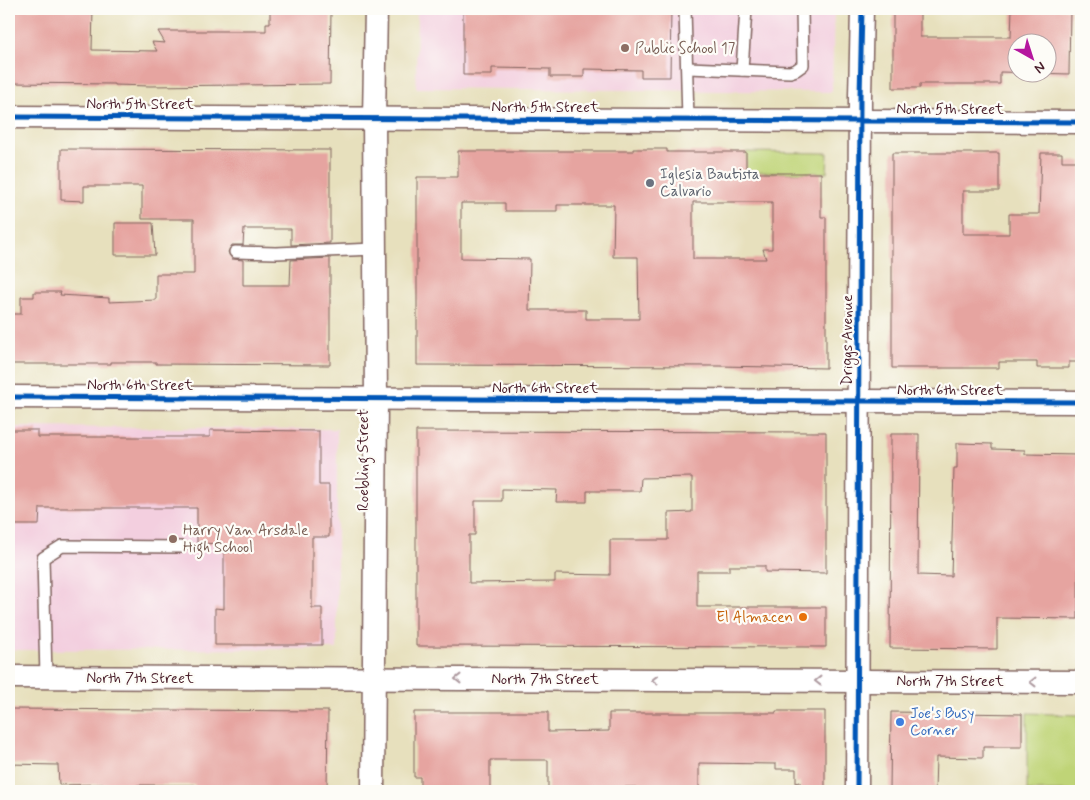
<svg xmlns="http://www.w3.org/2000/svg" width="1090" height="800" viewBox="0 0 1090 800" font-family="Mynerve,sans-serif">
<rect width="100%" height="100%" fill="#fdfcf7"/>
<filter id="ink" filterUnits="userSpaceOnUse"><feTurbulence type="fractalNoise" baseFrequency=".02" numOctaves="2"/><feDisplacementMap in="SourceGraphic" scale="10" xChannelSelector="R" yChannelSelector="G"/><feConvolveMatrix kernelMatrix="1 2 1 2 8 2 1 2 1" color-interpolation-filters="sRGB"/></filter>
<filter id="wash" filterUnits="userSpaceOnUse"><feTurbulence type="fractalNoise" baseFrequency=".0096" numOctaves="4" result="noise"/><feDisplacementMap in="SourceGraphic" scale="20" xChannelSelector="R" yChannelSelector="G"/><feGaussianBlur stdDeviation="1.12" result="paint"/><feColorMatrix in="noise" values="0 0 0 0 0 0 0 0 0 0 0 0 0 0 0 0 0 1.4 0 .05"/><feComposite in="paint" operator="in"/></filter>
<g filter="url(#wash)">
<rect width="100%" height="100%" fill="#e7e0bd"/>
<g fill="#f3cfdf">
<polygon points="417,9 834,9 832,92 416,88"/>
<polygon points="9,427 337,429 337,649 9,650"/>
</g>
<g fill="#bfd477" stroke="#847a51">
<polygon points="746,152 828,153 827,173 746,172"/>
<polygon points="1027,713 1079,715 1078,791 1027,791"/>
</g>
<g id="blocks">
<g fill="#e6a4a0" fill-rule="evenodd">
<polygon points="9,9 93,9 92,50 157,51 152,42 165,43 158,31 266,31 266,23 270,23 270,9 331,9 330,84 150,86 114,85 114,84 9,83"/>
<polygon points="463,9 671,9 670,77 641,77 641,70 584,69 584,77 550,77 550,69 492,68 492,75 463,75"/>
<path d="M893,9h27v28h91l1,-28h58l-1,65 -69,-2v12h-80v4h-27zM1018,42h30v30h-30z"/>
<polygon points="61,149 330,150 330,243 291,245 291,229 244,229 243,245 232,245 228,252 232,259 243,260 243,285 290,285 291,260 330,258 330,365 156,364 156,362 111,362 111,364 9,364 9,314 21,314 21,297 34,297 34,292 61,292 60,295 109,298 109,302 156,300 156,274 194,274 194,219 142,219 142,186 84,186 84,201 61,200"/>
<path d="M633,149h34v3h79v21h75v44h5v151l-107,-2 -302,-1v-188h41v-26h175zM693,202h79v47h-9l3,10h-73zM461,203h44v8h52v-6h57l-1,52h25l1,62h-53v-9h-57l1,-51 -69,-1z"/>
<polygon points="892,153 999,153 999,191 963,191 963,234 1009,234 1009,214 1039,214 1041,153 1062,153 1062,161 1081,161 1081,362 1069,362 1069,368 1037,368 1037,362 999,362 999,368 892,368"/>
<polygon points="115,223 153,223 155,255 115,255"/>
<polygon points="9,430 37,430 37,437 210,437 210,430 319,431 319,485 329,485 329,537 312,537 312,608 322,608 322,645 215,645 215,608 224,609 224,544 197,543 197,508 40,508 39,525 9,525"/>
<path d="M416,431l410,1v141l-61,-1v-6h-36v5h-32v36h129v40l-410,-1zM692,477v35l-24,1v27h-58v35l-55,-1v8l-86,1v-48h6v-34h27v-12l55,1 -1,12h31v-11h53l1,-13z"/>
<polygon points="891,434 919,434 918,575 951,576 954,468 957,468 957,443 992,444 992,449 1025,450 1025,454 1079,455 1078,619 997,618 997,649 890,648"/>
<polygon points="9,709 328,711 327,791 194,791 195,785 137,785 137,789 108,789 108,784 59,785 58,765 9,764"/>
<polygon points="776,711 825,711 825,791 800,791 800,782 796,783 796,769 776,769 776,764 699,763 699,791 636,791 636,787 590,787 590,791 548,791 548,760 490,760 490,791 420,791 420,777 414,777 414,712 548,712 548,732 609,731 609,713 776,713"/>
<polygon points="891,712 1022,714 1022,747 983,747 983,758 936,757 935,791 890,791"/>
</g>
</g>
</g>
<g filter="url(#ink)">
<use href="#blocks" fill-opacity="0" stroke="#81635e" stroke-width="1"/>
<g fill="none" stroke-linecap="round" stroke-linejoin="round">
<defs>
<g id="lane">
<polyline points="685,9 688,120"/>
<polyline points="688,68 790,72 796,70 803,65 802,9"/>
<polyline points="742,70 746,9"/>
<polyline points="235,252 276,253 375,249"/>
<polyline points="46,677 43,558 62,546 181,547"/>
</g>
<g id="street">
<polyline points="9,117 1081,122"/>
<polyline points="9,397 1081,402"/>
<polyline points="9,677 1081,682"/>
<polyline points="373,791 376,399 374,118 376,9"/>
<polyline points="857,791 860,96 862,9"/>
</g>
</defs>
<use href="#lane" stroke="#81635e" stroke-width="14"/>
<use href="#street" stroke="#81635e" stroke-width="25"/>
<use href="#lane" stroke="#fff" stroke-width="11"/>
<use href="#street" stroke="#fff" stroke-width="22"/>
<defs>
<g id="cycleway">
<polyline points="9,117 1081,122"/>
<polyline points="9,397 1081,402"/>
<polyline points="857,791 860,96 862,9"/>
</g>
</defs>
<use href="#cycleway" stroke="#fdfcf7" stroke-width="8"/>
<use href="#cycleway" stroke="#0057b8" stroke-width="5"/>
</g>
<defs><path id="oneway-chevron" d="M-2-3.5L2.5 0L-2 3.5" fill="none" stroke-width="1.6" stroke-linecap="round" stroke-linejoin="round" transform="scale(1.25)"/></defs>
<g stroke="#ae9aa0">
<use href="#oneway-chevron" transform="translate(458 679) rotate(-180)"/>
<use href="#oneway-chevron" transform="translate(655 680) rotate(-180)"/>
<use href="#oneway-chevron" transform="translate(818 681) rotate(-180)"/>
<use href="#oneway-chevron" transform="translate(1033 682) rotate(-180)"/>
</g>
</g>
<g fill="#8d6e63" stroke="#fdfcf7" stroke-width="2">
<circle cx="625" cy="48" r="5"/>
<circle cx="173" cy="539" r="5"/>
</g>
<circle fill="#6b7280" stroke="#fdfcf7" stroke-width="2" cx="650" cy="183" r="5"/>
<circle fill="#e8710a" stroke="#fdfcf7" stroke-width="2" cx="803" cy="617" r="5"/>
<circle fill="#3f7fe0" stroke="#fdfcf7" stroke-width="2" cx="900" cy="722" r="5"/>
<g text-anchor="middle" stroke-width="4.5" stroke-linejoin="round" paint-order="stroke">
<g font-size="15" fill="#785e54" stroke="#fdfcf7" text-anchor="start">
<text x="635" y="53">Public School 17</text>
<text x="183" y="535">Harry Van Arsdale<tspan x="183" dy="17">High School</tspan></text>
</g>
<g font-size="15" fill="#4a1f2b" stroke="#fdfcf7">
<text x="140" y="109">North 5th Street</text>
<text x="545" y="112">North 5th Street</text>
<text x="950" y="114">North 5th Street</text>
<text transform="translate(847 340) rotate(-90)" y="5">Driggs Avenue</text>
<text x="140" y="390">North 6th Street</text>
<text x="545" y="393">North 6th Street</text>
<text x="950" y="395">North 6th Street</text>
<text transform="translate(363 460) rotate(-90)" y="5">Roebling Street</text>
<text x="140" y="683">North 7th Street</text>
<text x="545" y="684">North 7th Street</text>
<text x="950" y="686">North 7th Street</text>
</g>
<g font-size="15" fill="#5b616d" stroke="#fdfcf7" text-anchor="start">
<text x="660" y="179">Iglesia Bautista<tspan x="660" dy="17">Calvario</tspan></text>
</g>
<g font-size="15" fill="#c56008" stroke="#fdfcf7" text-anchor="end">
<text x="793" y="622">El Almacen</text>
</g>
<g font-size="15" fill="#366cbe" stroke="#fdfcf7" text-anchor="start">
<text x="910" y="718">Joe's Busy<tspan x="910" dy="17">Corner</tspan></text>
</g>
</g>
<rect width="1090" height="800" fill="none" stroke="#fdfcf7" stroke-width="30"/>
<g transform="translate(1032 58) rotate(141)"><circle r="24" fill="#fdfcf7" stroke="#b5a4a5"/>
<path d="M0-4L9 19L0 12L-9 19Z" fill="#b5179e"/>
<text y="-8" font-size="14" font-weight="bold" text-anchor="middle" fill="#4a1f2b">N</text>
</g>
</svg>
